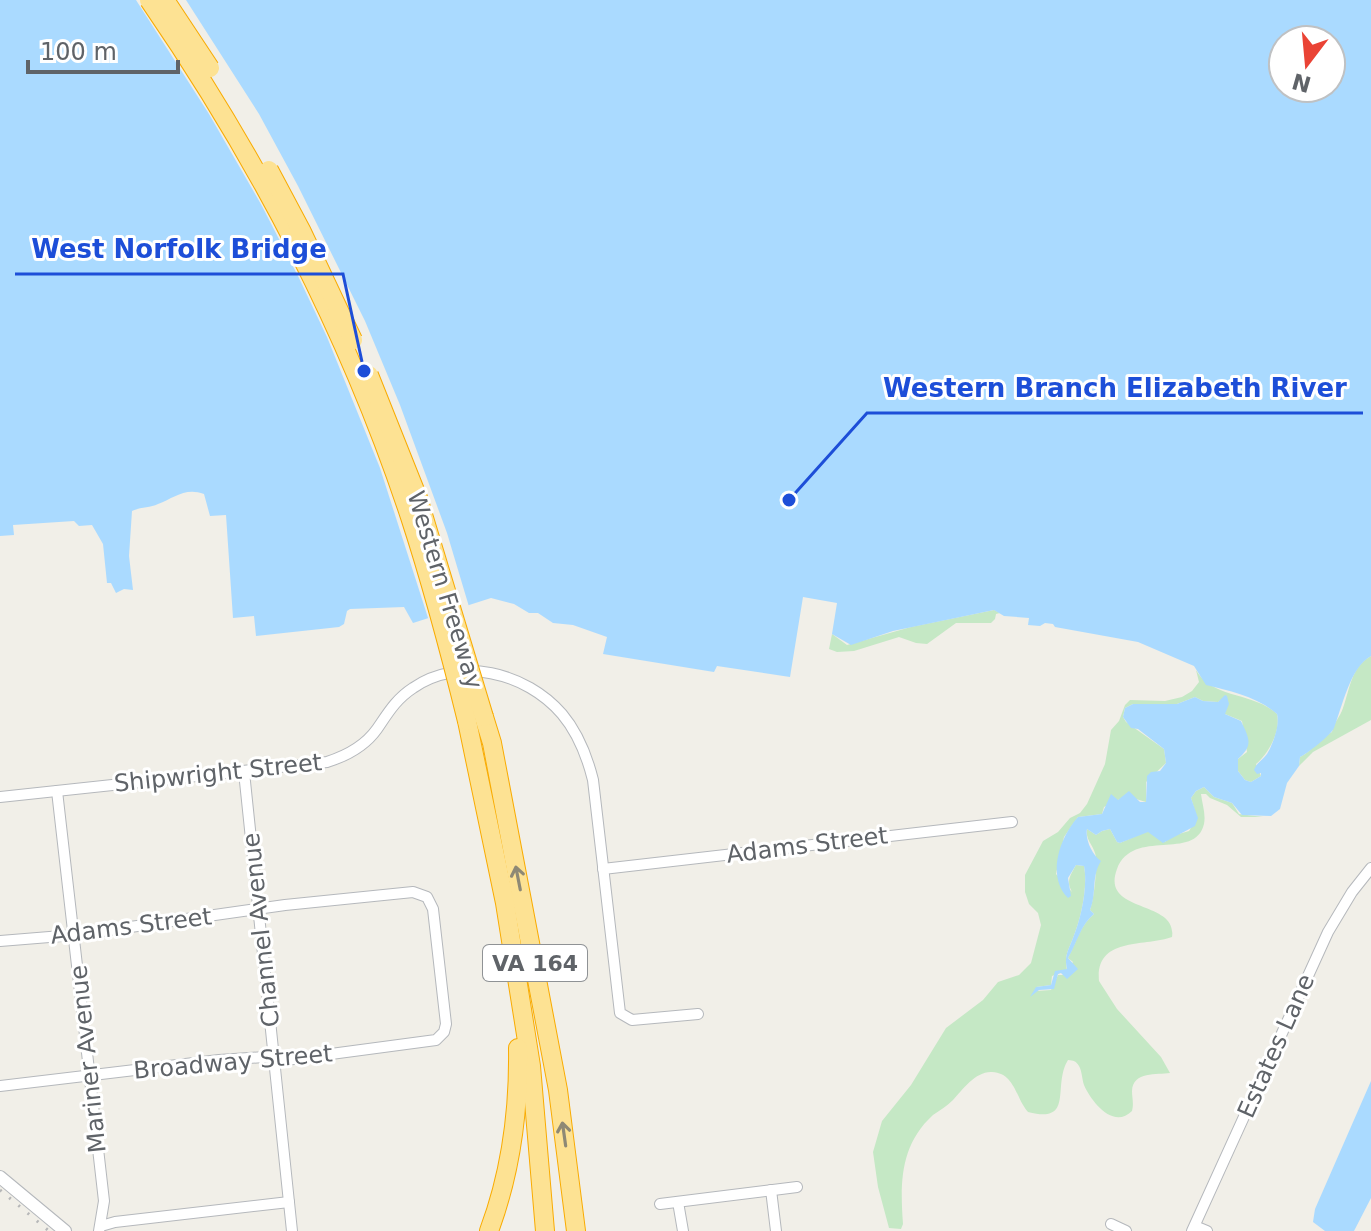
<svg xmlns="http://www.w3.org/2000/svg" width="1371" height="1231" viewBox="0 0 1371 1231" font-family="'DejaVu Sans',sans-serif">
<rect width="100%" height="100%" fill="#f1efe8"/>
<g fill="#c5e8c5">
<polygon points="994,610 1000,613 996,614 995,619 991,623 956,623 927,644 916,643 899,637 854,651 837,652 829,649 832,634 847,645 911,627"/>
<path d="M1371,656v64l-58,32 -14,14 1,-9c12,-6 20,-19 32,-25 2,-10 8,-15 11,-24 7,-19 8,-41 28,-52z"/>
<path d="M1196,670c16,29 58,22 81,44 4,17 -8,39 -21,50l5,12 -10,6 -6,-2 -7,-9v-12l9,-7 -5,-31 -17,-7v-17l-7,5 -15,-1 -8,-4 -18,7h-44l-8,4 -2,9 3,5 38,27 2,14 -20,19v20l-20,-6 -22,11 -2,7 -24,3 -14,20 -8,37 16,18c-6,-11 -2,-16 4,-27l8,1c4,21 -3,52 -11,72 -5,13 -9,18 -6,32l-15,6 -1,9 -15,2v4l15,-1 7,-15h5l10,-13 -5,-4c8,-15 13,-34 26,-44l-4,-4c4,-10 7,-41 6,-52 -1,-12 -11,-17 -9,-29l9,6 6,-4 8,-2 7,13 3,1 28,-12 17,11 7,-6 17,-5 8,-13 -6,-20 5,-7 8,-4 10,10 18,6 7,11 24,3h-22l-14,-12 -17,-7 -4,-4h-5c1,9 5,20 3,30 -9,38 -71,3 -87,45 -17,45 61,30 55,68 -26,10 -77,-1 -73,44l18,28 44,48 9,16c-13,2 -37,-2 -38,18 0,7 2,12 0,20 -19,19 -41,-10 -48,-26 -2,-6 -2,-14 -5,-19 -4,-6 -5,-5 -11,-6 -16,26 7,64 -40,52 -12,-13 -13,-39 -36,-40 -16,-1 -29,17 -39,28 -6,6 -13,10 -20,15 -33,30 -33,68 -30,109l-2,5 -12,-1 -11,-41 -5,-35 9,-31 29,-36 35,-57 37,-28 15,-18 21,-7 12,-12 10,-38 -3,-12 -9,-9 -4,-12v-17l18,-34 15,-9 12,-14 10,-5 7,-9 18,-40 6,-34 8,-9 6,-16 5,-5 35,1 17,-4 10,-6 7,-9z"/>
</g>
<g fill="#aadaff" fill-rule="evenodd">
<path d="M0,0h1371v656c-21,11 -29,52 -37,72 -3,7 -27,26 -34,29l-1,9 -12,17 -7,26 -9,7 -29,-1 -10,-12 -18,-6 -10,-10 -8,4 -5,7 7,20 -3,8 -32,17 -15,-11 -28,11 -3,-1 -7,-13 -8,2 -6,4 -9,-6c-2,10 5,26 14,32 -10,16 -4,32 -11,49l4,4c-13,10 -17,29 -26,44l10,11 -11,10 -6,-6 -3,1 -4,15 -15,1 -9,7 6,-10 15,-2 4,-14 12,-2c-3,-13 1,-18 6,-31 8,-20 15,-51 11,-72l-8,-1 -8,13 3,18 -3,2c-22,-22 -8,-61 10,-81l24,-3 9,-20 7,6 11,-9 11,11h6l1,-26 4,-4 9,-1 6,-8 -2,-14 -26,-20 -7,-1 -8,-11 2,-9 8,-4h44l18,-7 8,4 15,1 7,-7 2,1 2,8 -4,10 16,7c9,19 12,24 -3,38v12l7,9 6,2 10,-6v-3l-4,1 -3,-4c3,-8 8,-9 13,-16 6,-10 13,-29 10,-40 -19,-17 -47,-23 -71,-29l-12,-19 -56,-24 -83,-15 -2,-3 -8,-1 -5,3 -12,-1 1,-7 -25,-2 -10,-6 -101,21 -42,14 -19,-11 5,-31 -34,-6 -13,80 -73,-11 -3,6 -111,-18 4,-17 -34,-12 -20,-2 -15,-10h-9l-15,-9 -23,-6 -78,25 -9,-16 -54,2 -3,2 -3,13 -5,3 -83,9 -2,-20 -21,2 -7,-103 -16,1 -6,-22c-19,-7 -30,4 -46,10 -8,4 -18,3 -26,7l-3,45 4,34 -9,-1 -8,4 -5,-10h-4l-4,-39 -11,-19 -13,1 -5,-5 -61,4 1,10 -14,1zM1283,40h48v48h-48z"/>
<polygon points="1371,1081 1371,1198 1354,1231 1325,1231 1313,1222 1315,1209"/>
</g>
<polygon fill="#f1efe8" points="136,0 186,0 259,114 298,186 365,321 400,405 447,533 470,610 430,624 380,468 327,337 299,278 262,206 209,114"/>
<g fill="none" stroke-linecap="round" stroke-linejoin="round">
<defs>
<g id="minor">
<polyline points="244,772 292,1231"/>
<polyline points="57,791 104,1201 99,1231"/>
<path d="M0,797l327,-35c19,-6 38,-16 50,-33 11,-16 19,-30 36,-41 46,-32 113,-16 149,26 16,19 25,42 31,66l27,233 12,7 66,-6"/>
<polyline points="603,869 1012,822"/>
<polyline points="0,941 74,935 285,905 413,892 427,897 433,909 446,1024 444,1032 436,1040 286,1060 264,1057 219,1060 0,1086"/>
<polyline points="771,1190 776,1231"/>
<polyline points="678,1202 683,1231"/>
<polyline points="660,1204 797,1187"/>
<polyline points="1111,1224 1126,1231"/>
<polyline points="101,1226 115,1222 289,1202"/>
<polyline points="1195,1226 1207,1231"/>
<polyline points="1192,1231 1328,932 1352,892 1371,868"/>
</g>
<polyline id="tertiary" points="0,1177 65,1231"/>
<g id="motorway">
<polyline points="484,717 492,743 558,1090 576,1231"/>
<polyline points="467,721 505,903 531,1066 545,1231"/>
<path d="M489,1231c22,-59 30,-120 29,-183"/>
</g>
</defs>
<use href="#minor" stroke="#b5b8bc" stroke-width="12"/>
<use href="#tertiary" stroke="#b5b8bc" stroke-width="14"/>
<use href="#motorway" stroke="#f9ab00" stroke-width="20"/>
<use href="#minor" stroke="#fff" stroke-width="10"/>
<use href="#tertiary" stroke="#fff" stroke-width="12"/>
<use href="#motorway" stroke="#fde293" stroke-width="18"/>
<polyline stroke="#b6b7b8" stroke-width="3" stroke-dasharray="2 10" stroke-linecap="butt" points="0,1190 49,1231"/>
<defs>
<g id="motorway-bridge">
<path d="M149,0c109,159 200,333 261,517 22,67 40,135 57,204"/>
<polyline points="165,0 210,68"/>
<polyline points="269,170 302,232 353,340"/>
<polyline points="369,375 418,498 484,717"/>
</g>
</defs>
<use href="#motorway-bridge" stroke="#f9ab00" stroke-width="20" stroke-linecap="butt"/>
<use href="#motorway-bridge" stroke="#fde293" stroke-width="18"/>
</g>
<defs><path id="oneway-shaft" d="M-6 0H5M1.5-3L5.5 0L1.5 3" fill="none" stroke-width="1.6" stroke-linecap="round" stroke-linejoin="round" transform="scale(2)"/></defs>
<g stroke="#8e8975">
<use href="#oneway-shaft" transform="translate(518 878) rotate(-101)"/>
<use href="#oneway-shaft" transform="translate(564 1134) rotate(-98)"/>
</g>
<g text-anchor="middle" stroke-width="6" stroke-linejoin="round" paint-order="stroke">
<rect fill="#fff" stroke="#8f9295" stroke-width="2" x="483" y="945" width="104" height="36" rx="6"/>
<g font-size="22" font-weight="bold" fill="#5f6368">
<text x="535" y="971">VA 164</text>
</g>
<g font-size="24" fill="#5f6368" stroke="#fff">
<text transform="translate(445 590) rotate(73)" y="8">Western Freeway</text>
<text transform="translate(218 773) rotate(-6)" y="8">Shipwright Street</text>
<text transform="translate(807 845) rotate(-7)" y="8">Adams Street</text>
<text transform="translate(131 926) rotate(-7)" y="8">Adams Street</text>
<text transform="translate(261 930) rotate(-96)" y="8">Channel Avenue</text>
<text transform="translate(1276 1046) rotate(-66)" y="8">Estates Lane</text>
<text transform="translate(88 1059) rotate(-96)" y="8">Mariner Avenue</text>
<text transform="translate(233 1062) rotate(-5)" y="8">Broadway Street</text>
</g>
</g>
<path fill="none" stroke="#1d4ed8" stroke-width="3" d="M364 371L343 274H15M789 500L867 413H1363"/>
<g fill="#1d4ed8" stroke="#fff" stroke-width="3">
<circle cx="364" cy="371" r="8"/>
<circle cx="789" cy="500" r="8"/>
</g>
<g font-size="26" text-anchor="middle" font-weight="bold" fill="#1d4ed8" stroke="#fff" stroke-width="6" stroke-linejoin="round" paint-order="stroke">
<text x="179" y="258">West Norfolk Bridge</text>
<text x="1115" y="397">Western Branch Elizabeth River</text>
</g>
<g transform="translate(1307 64) rotate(196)"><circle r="38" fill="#ffffff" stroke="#bfc1c3" stroke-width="2"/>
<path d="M0-6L14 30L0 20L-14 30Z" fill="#ea4335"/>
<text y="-12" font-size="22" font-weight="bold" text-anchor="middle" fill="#5f6368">N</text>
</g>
<path d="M28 60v12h150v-12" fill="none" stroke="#5f6368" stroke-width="4"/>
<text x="40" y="60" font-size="24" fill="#5f6368" stroke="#ffffff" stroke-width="6" paint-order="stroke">100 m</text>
</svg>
